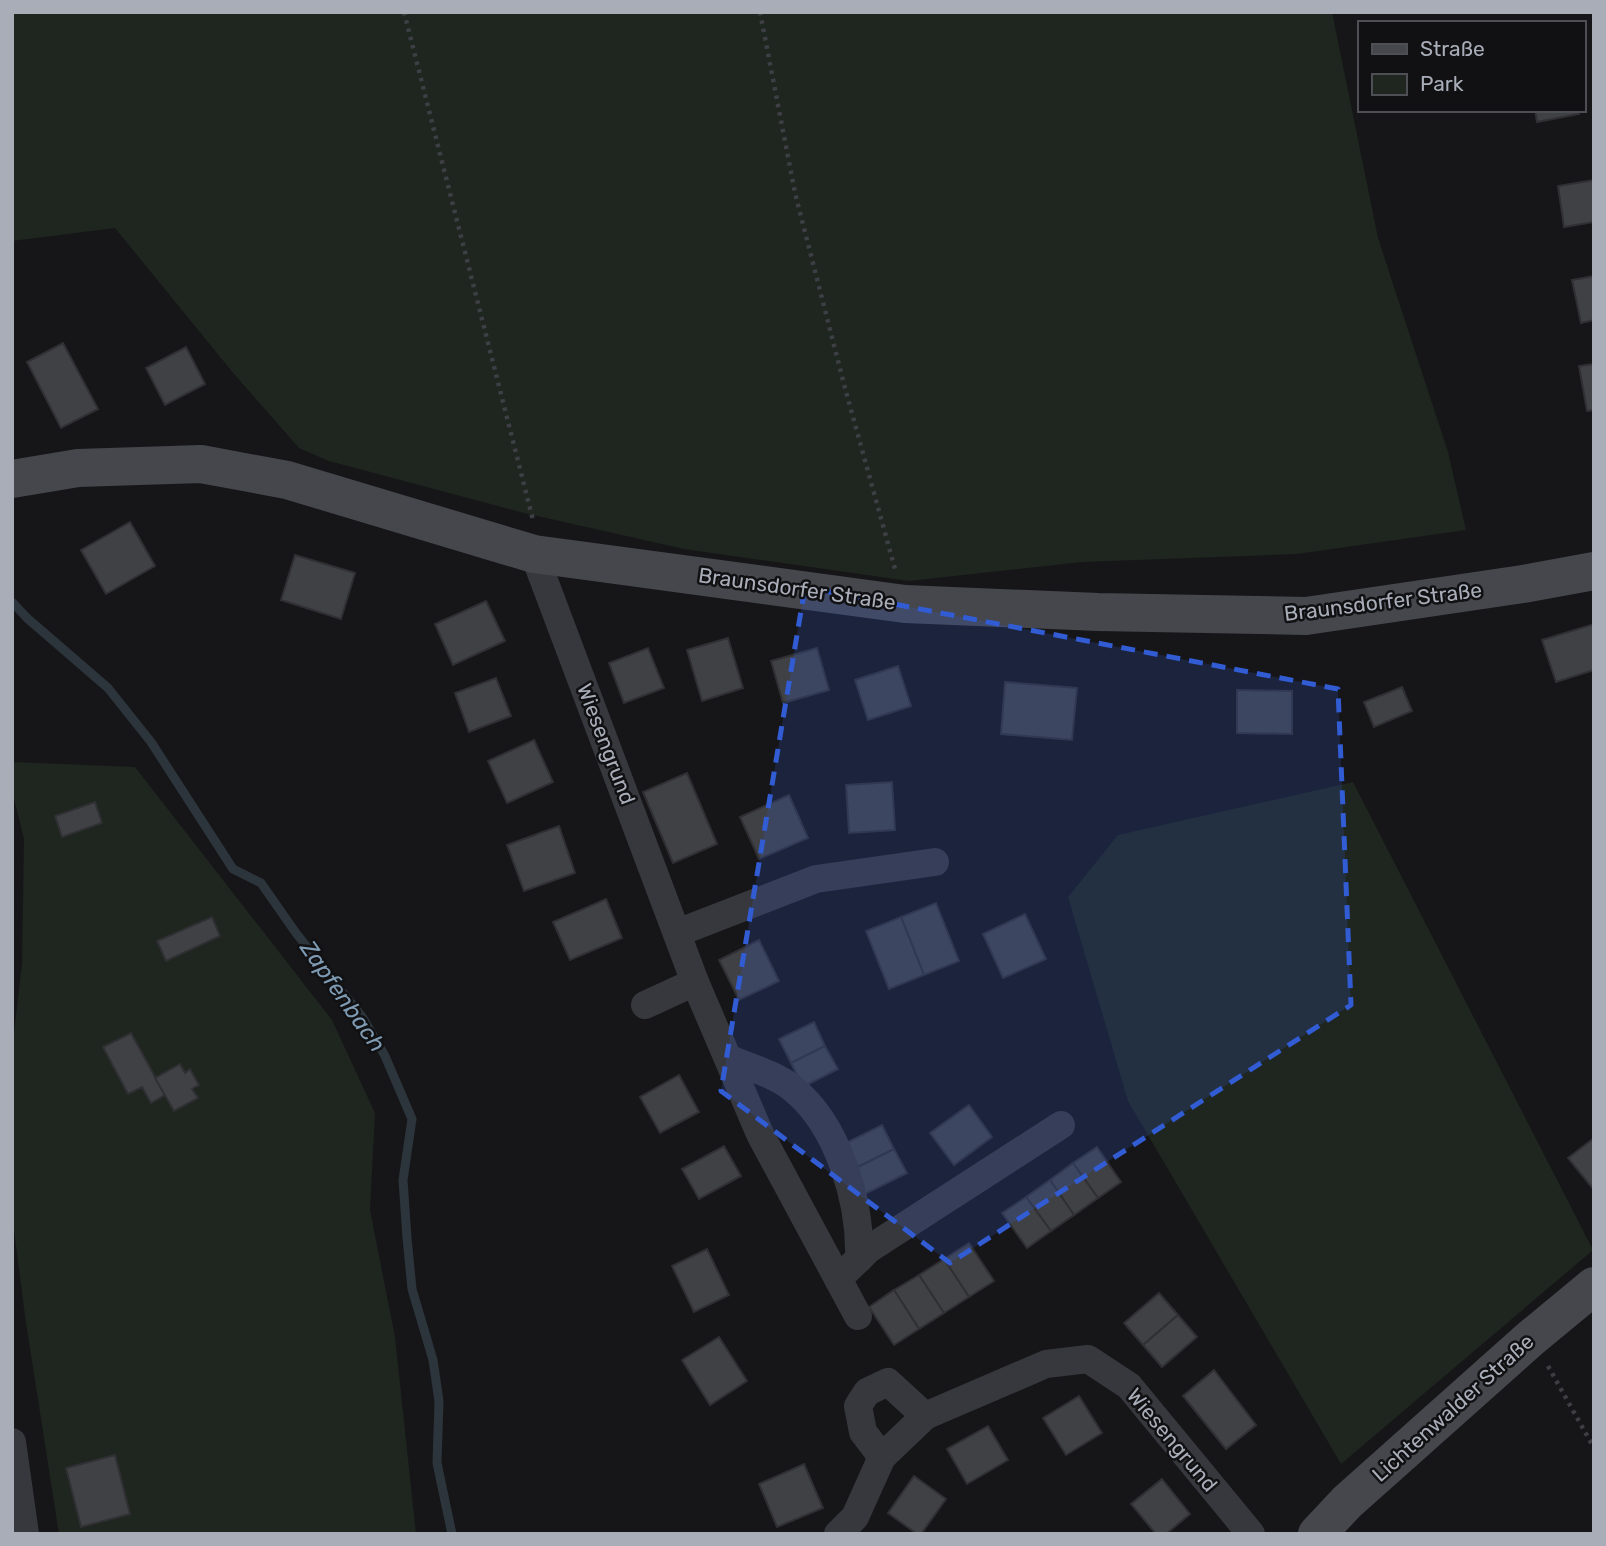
<svg xmlns="http://www.w3.org/2000/svg" width="1606" height="1546" viewBox="0 0 1606 1546" font-family="Rubik,sans-serif">
<rect width="100%" height="100%" fill="#161618"/>
<g fill="#1e261f">
<polygon points="12,12 1332,12 1378,238 1448,452 1466,530 1297,554 1083,562 909,581 684,549 524,513 329,461 299,448 234,374 115,228 12,241"/>
<polygon points="12,762 135,767 332,1020 375,1113 370,1210 395,1337 416,1534 59,1534 25,1316 12,1214 12,1050 22,964 24,839 12,790"/>
<polygon points="1353,782 1593,1250 1341,1464 1128,1101 1068,897 1118,835"/>
</g>
<g fill="none" stroke-linecap="round" stroke-linejoin="round">
<polyline stroke="#2c353c" stroke-width="9" points="12,602 27,618 108,688 151,742 233,869 261,883 296,933 363,1018 385,1056 412,1119 403,1180 407,1238 412,1289 433,1360 439,1401 437,1463 452,1534"/>
</g>
<g fill="#404145" stroke="#303034" stroke-width="2">
<polygon points="1535,110 1579,110 1579,114 1537,122"/>
<polygon points="1594,180 1594,222 1564,227 1558,186"/>
<polygon points="1594,276 1594,320 1581,323 1572,280"/>
<polygon points="63,343 98,409 61,428 27,362"/>
<polygon points="186,347 205,384 165,405 146,368"/>
<polygon points="1594,364 1594,410 1587,411 1579,366"/>
<polygon points="130,522 155,566 106,594 81,550"/>
<polygon points="295,555 355,573 341,619 281,600"/>
<polygon points="486,601 505,641 453,665 435,624"/>
<polygon points="1594,624 1594,670 1556,682 1542,640"/>
<polygon points="728,638 743,688 702,701 687,650"/>
<polygon points="648,648 664,688 624,703 609,663"/>
<polygon points="817,648 829,690 783,703 771,661"/>
<polygon points="898,666 911,706 868,720 855,680"/>
<polygon points="496,678 511,716 469,732 455,693"/>
<polygon points="1005,682 1077,688 1072,740 1001,734"/>
<polygon points="1402,687 1412,711 1374,727 1364,702"/>
<polygon points="1237,690 1292,691 1292,734 1237,733"/>
<polygon points="534,740 553,782 507,803 488,761"/>
<polygon points="687,773 717,844 673,863 643,792"/>
<polygon points="892,782 895,830 849,833 846,785"/>
<polygon points="789,795 808,838 759,859 740,817"/>
<polygon points="95,802 102,823 62,837 55,816"/>
<polygon points="559,826 575,873 524,891 507,845"/>
<polygon points="606,899 622,938 570,960 553,922"/>
<polygon points="936,903 959,961 924,975 901,917"/>
<polygon points="1025,914 1046,959 1003,978 983,934"/>
<polygon points="212,917 220,936 166,961 157,941"/>
<polygon points="901,917 924,975 889,989 866,931"/>
<polygon points="759,940 779,981 739,1000 719,960"/>
<polygon points="814,1022 825,1046 791,1063 779,1039"/>
<polygon points="131,1033 165,1095 151,1103 142,1087 128,1094 103,1047"/>
<polygon points="825,1046 838,1069 803,1087 791,1063"/>
<polygon points="180,1064 185,1073 190,1069 199,1085 192,1089 198,1098 174,1111 155,1078"/>
<polygon points="679,1075 699,1112 660,1133 640,1097"/>
<polygon points="969,1105 992,1137 954,1165 930,1133"/>
<polygon points="882,1125 894,1149 850,1171 838,1147"/>
<polygon points="1594,1138 1594,1190 1568,1158"/>
<polygon points="724,1146 741,1176 699,1199 682,1169"/>
<polygon points="1097,1147 1121,1182 1098,1198 1073,1163"/>
<polygon points="894,1149 907,1173 863,1195 850,1171"/>
<polygon points="1073,1163 1098,1198 1074,1215 1050,1180"/>
<polygon points="1050,1180 1074,1215 1051,1231 1026,1197"/>
<polygon points="1026,1197 1051,1231 1027,1248 1002,1213"/>
<polygon points="969,1243 994,1281 969,1297 944,1259"/>
<polygon points="707,1249 729,1295 694,1312 672,1266"/>
<polygon points="944,1259 969,1297 944,1313 919,1275"/>
<polygon points="919,1275 944,1313 919,1329 894,1290"/>
<polygon points="894,1290 919,1329 894,1345 869,1307"/>
<polygon points="1159,1293 1178,1315 1143,1345 1124,1323"/>
<polygon points="1178,1315 1197,1337 1162,1367 1143,1345"/>
<polygon points="719,1337 747,1381 710,1405 682,1360"/>
<polygon points="1214,1370 1256,1425 1226,1449 1183,1396"/>
<polygon points="1079,1396 1102,1433 1066,1455 1043,1418"/>
<polygon points="988,1426 1008,1460 967,1484 947,1449"/>
<polygon points="115,1455 130,1514 81,1527 66,1468"/>
<polygon points="804,1464 823,1508 777,1527 759,1484"/>
<polygon points="914,1476 946,1499 921,1534 917,1534 888,1513"/>
<polygon points="1162,1479 1190,1514 1166,1534 1156,1534 1131,1504"/>
</g>
<g fill="none" stroke-linecap="round" stroke-linejoin="round">
<g stroke="#3d3f44" stroke-width="4.5" stroke-dasharray="3.5 5" stroke-linecap="butt">
<polyline points="404,12 533,520"/>
<polyline points="760,12 795,193 845,388 895,569"/>
<polyline points="1548,1366 1594,1448"/>
</g>
<g stroke="#37383d" stroke-width="28">
<polyline points="534,554 695,982 760,1134 858,1316"/>
<polyline points="677,933 816,879 935,862"/>
<polyline points="645,1005 695,982"/>
<path d="M728,1058c20,9 47,16 64,30 46,36 69,114 67,171"/>
<polyline points="838,1279 869,1249 1061,1125"/>
<polyline points="12,1442 25,1534"/>
<polyline points="882,1457 863,1432 858,1406 867,1392 888,1382 925,1416 1046,1364 1088,1359 1129,1386 1251,1534"/>
<polyline points="838,1534 855,1517 882,1457 925,1416"/>
</g>
<g stroke="#45474d" stroke-width="38">
<polyline points="12,479 78,468 201,464 287,480 534,554 905,604 1098,612 1306,616 1523,584 1594,571"/>
<polyline points="1317,1534 1347,1502 1531,1338 1594,1286"/>
</g>
</g>
<path fill="#325cd3" fill-opacity="0.2" stroke="#325cd3" stroke-width="5" stroke-dasharray="14 9" stroke-linejoin="round" d="M805,587l533,102 13,316 -401,258 -229,-172z"/>
<g text-anchor="middle" stroke-width="5" stroke-linejoin="round" paint-order="stroke">
<g font-size="21" fill="#a8adb8" stroke="#111113">
<text transform="translate(797 589) rotate(8)" y="7">Braunsdorfer Straße</text>
<text transform="translate(1383 602) rotate(-7)" y="7">Braunsdorfer Straße</text>
<text transform="translate(606 744) rotate(69)" y="7">Wiesengrund</text>
<text transform="translate(1453 1408) rotate(-42)" y="7">Lichtenwalder Straße</text>
<text transform="translate(1172 1440) rotate(50)" y="7">Wiesengrund</text>
</g>
<g font-size="23" font-style="italic" fill="#7f9bb3" stroke="#111113">
<text transform="translate(343 996) rotate(55)" y="8">Zapfenbach</text>
</g>
</g>
<rect width="1606" height="1546" fill="none" stroke="#a8adb8" stroke-width="28"/>
<rect x="1358" y="21" width="228" height="91" fill="#111113" stroke="#4d4f55" stroke-width="2"/>
<rect x="1372" y="44" width="35" height="10" fill="#45474d" stroke="#4d4f55" stroke-width="2"/>
<text x="1420" y="56" font-size="21" fill="#a8adb8">Straße</text>
<rect x="1372" y="74" width="35" height="21" fill="#1e261f" stroke="#4d4f55" stroke-width="2"/>
<text x="1420" y="91" font-size="21" fill="#a8adb8">Park</text>
</svg>
